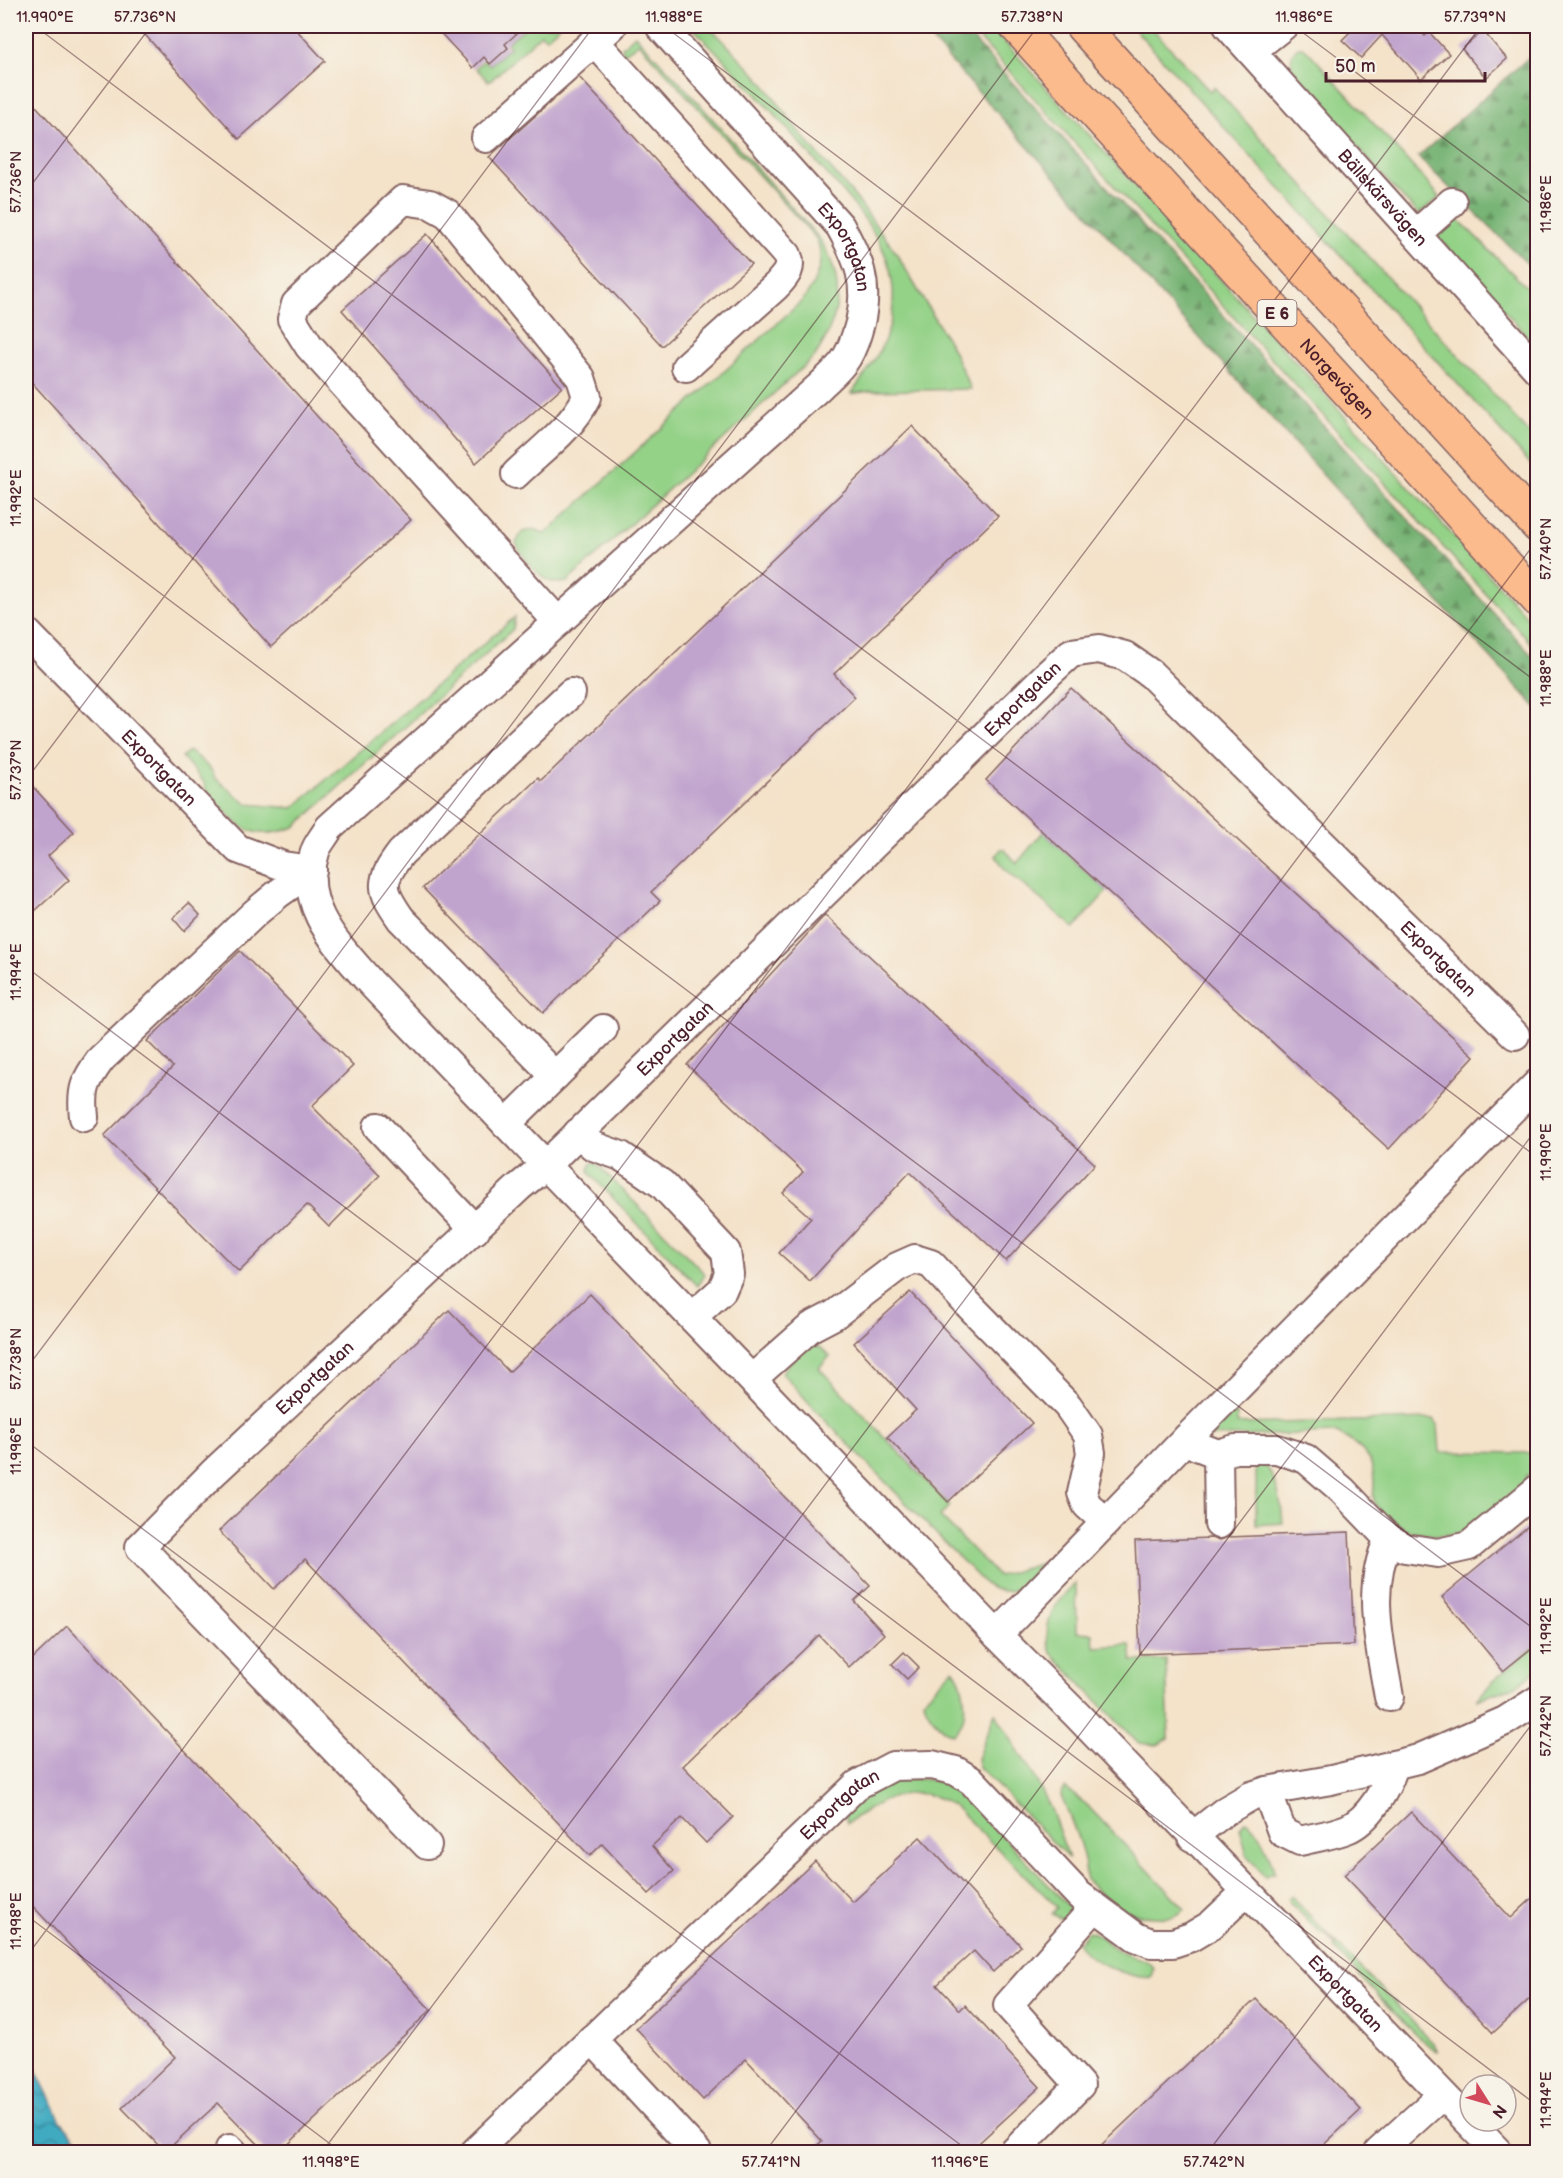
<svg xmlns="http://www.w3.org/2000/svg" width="1563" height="2178" viewBox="0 0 1563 2178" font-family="'Balsamiq Sans',sans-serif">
<defs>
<pattern id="forest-firs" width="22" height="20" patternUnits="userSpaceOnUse" patternTransform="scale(1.5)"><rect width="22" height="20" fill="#77b474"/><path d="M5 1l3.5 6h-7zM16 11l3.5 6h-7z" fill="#64925f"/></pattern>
<pattern id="water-waves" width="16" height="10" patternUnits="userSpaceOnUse" patternTransform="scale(1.5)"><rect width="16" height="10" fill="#41aac1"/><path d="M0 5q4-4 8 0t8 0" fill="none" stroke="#388a9d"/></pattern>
</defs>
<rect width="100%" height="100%" fill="#f7f3e8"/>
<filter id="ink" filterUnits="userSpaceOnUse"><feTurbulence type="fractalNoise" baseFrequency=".0167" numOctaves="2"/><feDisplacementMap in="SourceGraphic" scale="12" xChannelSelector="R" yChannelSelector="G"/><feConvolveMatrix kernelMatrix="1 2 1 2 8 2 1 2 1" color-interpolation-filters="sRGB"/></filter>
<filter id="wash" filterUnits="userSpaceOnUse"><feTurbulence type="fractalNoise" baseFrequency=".008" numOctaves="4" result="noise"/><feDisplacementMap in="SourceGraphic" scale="24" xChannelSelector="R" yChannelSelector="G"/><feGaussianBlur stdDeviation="1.35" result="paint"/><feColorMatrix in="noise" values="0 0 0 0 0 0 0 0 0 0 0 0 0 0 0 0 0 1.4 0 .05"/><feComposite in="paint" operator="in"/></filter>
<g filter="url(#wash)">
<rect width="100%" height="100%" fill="#f4e2c9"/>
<g fill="#94d288" stroke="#6f785a" stroke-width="1.5">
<polygon points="527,26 560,26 546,38 541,34 489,82 476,68 484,60 490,65 510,47 507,43"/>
<path d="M691,26h18l54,56 36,50 56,65 40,54 57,97 19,41 -101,2 -19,3c26,-36 48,-65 41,-113 -2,-19 -11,-38 -22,-54 -16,-25 -39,-48 -58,-70 -39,-45 -79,-89 -121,-131z"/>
<polygon points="968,26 990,26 1023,62 1537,628 1537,650"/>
<polygon points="1132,26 1150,26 1204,85 1210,91 1214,87 1537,442 1537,471"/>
<path d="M635,35l50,53 134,150c27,42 23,77 -4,118l-248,226c-6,1 -10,2 -15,0 -14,-5 -30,-26 -36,-39l6,-11 13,-3 10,5 258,-234c13,-17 24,-43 12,-63l-176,-194 -16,11 -1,-7z"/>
<path d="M1298,47h5l5,4 132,146 -21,17 -21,-21 -102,-116c-5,-10 -8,-23 2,-30z"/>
<polygon points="1455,216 1523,284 1537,296 1537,347 1437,236 1436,233"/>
<path d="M515,617l-2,12 -218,198c-50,18 -57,-4 -89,-37l-2,-8 -22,-25 6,-6 13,9 11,11 3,7 32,26 46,4z"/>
<polygon points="1043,832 1107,891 1074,928 1004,868 996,856 1001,849 1004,849 1017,863"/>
<polygon points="595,1162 705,1274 697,1286 590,1174 589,1170 591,1163"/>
<path d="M814,1345l7,3 9,8 -11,12 131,138 -10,10 58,60 52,-15c-17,19 -36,41 -64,24l-165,-169 -39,-43c5,-10 21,-25 32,-28z"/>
<path d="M1232,1414h5v10l196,-5 5,7 2,26 97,1v20l-3,-1 -8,4 1,5c-14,12 -28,23 -42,35 -6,5 -12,11 -19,14 -30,12 -73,3 -91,-26 -3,-6 -1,-13 -1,-19 1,-28 -13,-39 -37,-52l-129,4z"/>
<path d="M1251,1462l13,1c14,18 17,38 19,60l-27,2v-61z"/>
<path d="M1076,1583l1,49 16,1 1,14 36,-2 2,16 34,-1 3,79 -12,6 -19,-2 -87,-90c-11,-28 4,-52 25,-70z"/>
<polygon points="1537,1645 1537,1670 1516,1686 1476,1700 1496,1678"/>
<path d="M953,1669c13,13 18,57 -1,65 -13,-6 -27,-21 -28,-35z"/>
<polygon points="995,1713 1034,1776 1051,1809 1069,1859 979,1767 977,1759"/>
<path d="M913,1778l31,4 20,13 110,117 -10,9 -12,-7 5,-7 -102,-100c-40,-28 -71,-9 -108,16l-2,-8 10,-13 36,-23z"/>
<path d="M1065,1788l21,16 99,105c-9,9 -18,9 -30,8 -30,-1 -49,-16 -69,-37 0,-29 -14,-57 -25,-84l1,-5z"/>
<path d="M1245,1821c13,4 26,39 30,52h-5l-5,4 -18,-22 -7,-27z"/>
<path d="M1291,1896l143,148 4,7c-16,-4 -87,-85 -103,-102l1,-4 -11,-12h-4l-31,-30 -3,-5z"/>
<path d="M1088,1931c13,3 23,17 37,23 10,4 24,4 28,15l-2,8c-16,4 -65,-17 -73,-33z"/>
</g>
<g fill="url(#forest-firs)" stroke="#606a50" stroke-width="1.5">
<polygon points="919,26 961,26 1537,661 1537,708 1386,545"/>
<polygon points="1537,50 1537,273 1418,157"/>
</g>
<polygon fill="url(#water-waves)" stroke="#466476" stroke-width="1.5" points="26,2050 61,2121 88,2152 26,2152"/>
<g id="blocks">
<g fill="#c1a4ce">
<polygon points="137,26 293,26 325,61 239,139"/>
<polygon points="434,26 525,26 505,44 508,48 490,64 484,57 473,68"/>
<polygon points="1356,26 1415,26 1425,36 1429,32 1449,54 1421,79 1382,35 1361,58 1342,40"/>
<polygon points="1483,31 1507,59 1486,78 1462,49"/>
<polygon points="579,77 751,264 662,346 489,157"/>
<polygon points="26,95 411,520 271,647 26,376"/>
<polygon points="427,234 562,387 476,463 342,310"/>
<polygon points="912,426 998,516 834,674 855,697 651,892 660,901 543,1013 423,888 538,778 541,781"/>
<polygon points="1071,688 1474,1056 1389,1149 986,780"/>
<polygon points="26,779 74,832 48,856 69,880 26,919"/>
<polygon points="189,903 200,915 184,931 173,918"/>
<polygon points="825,915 1095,1164 1006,1261 910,1172 810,1281 779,1253 811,1218 783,1193 803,1172 687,1065"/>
<polygon points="240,951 353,1066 312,1106 380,1175 329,1227 307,1205 239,1272 104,1136 173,1067 147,1041"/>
<polygon points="910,1292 1032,1423 948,1502 887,1437 916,1410 854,1343"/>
<polygon points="590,1294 870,1586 854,1601 884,1634 849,1667 819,1635 683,1766 733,1817 706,1843 682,1818 652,1846 674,1871 649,1894 602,1844 590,1856 305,1559 274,1589 219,1531 449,1310 509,1372"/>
<polygon points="1538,1518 1538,1643 1503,1671 1442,1597"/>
<polygon points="1349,1532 1354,1645 1140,1654 1135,1541 1210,1538 1220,1540 1229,1537"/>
<polygon points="67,1626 431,2010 280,2152 266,2152 218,2103 165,2152 122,2108 175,2057 26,1899 26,1665"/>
<polygon points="904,1652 919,1667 907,1679 892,1664"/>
<polygon points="1411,1812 1511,1918 1538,1893 1538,1991 1493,2033 1344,1875"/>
<polygon points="920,1837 1021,1946 993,1972 974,1951 937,1985 960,2010 965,2005 1040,2087 969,2152 810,2152 822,2141 746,2059 703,2100 636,2028 815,1861 853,1902 894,1864 893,1862"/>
<polygon points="1256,1999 1361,2110 1316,2152 1094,2152"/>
</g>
</g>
</g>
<g filter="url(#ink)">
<use href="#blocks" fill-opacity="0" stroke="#866362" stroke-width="1.5"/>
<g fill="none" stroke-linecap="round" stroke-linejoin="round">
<defs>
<g id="minor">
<path id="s1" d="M660,26l180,200c19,34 29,57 20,97 -3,11 -7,24 -13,34 -7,12 -19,21 -29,31l-489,440c-4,8 -12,16 -14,24 -18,54 23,93 55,130l627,653 80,80 421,437"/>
<path id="s2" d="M1228,26l310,344"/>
<path d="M594,41l193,214c6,14 -2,21 -11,31l-90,81"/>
<polyline points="1251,51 1283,26"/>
<polyline points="486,138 612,26"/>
<polyline points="1416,234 1452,202"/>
<path d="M516,474c25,-24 56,-46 71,-77l-6,-19 -133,-164 -18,-10 -27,-4 -107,104 -4,15 17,27 249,276"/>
<path id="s3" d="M26,632l212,217 45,17 29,4"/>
<path d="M555,1076l-154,-157c-21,-30 -22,-37 0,-66l170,-160"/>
<path d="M84,1117c-3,-28 1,-36 17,-58l154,-146 24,-20 33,-23"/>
<polyline points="506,1124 603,1029"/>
<polyline points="378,1127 475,1230"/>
<polyline points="578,1133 593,1146 621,1156 662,1184 726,1252 729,1274 722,1290 692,1317"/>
<polyline points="752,1379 811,1327 834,1315 897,1267 915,1259 931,1264 966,1302 1068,1406 1088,1435 1091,1453 1082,1493 1087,1505 1106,1522"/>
<path d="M1187,1438l10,8 21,8 17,-5h42l29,10 36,31 47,49c-24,50 -9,105 0,158"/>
<polyline points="1218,1454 1219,1524"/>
<polyline points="1389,1539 1405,1548 1438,1553 1469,1546 1538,1489"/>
<polyline points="997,1635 1187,1438 1538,1083"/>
<path d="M1267,1791l15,41 18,9c16,-4 32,-6 47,-12 22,-9 41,-42 47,-64"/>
<polyline points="1192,1837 1225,1811 1251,1796 1267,1791 1331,1780 1418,1759 1505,1721 1538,1700"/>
<path id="s4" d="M427,1845l-287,-298 73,-74 306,-286 27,-22 503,-492 22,-20 28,-4 26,7 26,18 364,361"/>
<polyline points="592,2039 697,2152"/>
<polyline points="230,2149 233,2152"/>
<path id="s5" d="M475,2152l382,-367 36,-19 39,-1 24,6 16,10 107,114 57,42 15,6h22l18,-6 20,-12 35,-33"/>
<polyline points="1014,2152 1080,2085 1008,2005 1095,1907"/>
<polyline points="1379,2152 1442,2095"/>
</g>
<g id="highway">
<path id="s6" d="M1016,26l522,574"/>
<polyline points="1082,26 1538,526"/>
</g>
</defs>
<use href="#minor" stroke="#866362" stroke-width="32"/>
<use href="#highway" stroke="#866362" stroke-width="36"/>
<use href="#minor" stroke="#fff" stroke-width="28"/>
<use href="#highway" stroke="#fbbb8d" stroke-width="33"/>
</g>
</g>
<path fill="none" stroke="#4a1f2b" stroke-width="1.5" stroke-opacity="0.45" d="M35,26l1503,1132M664,26l874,657M1294,26l244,183M26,192l125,-166M26,492l1512,1140M26,780l568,-754M26,967l1512,1139M26,1369l1012,-1343M26,1441l944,711M26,1915l315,237M26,1957l1455,-1931M322,2152l1216,-1613M765,2152l773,-1025M1208,2152l330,-436"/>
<g text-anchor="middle" stroke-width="5" stroke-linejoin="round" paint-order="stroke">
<rect fill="#f7f3e8" stroke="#7e5f64" stroke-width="1.5" x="1257.5" y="300" width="39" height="26" rx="4.5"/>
<g font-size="16" font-weight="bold" fill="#4a1f2b">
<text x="1277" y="319">E 6</text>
</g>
<g font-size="18" fill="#4a1f2b" stroke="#f7f3e8">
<text dy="6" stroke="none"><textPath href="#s2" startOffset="231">Bällskärsvägen</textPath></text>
<text dy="6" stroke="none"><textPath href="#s1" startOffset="290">Exportgatan</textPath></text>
<text dy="6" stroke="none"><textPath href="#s6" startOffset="477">Norgevägen</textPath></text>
<text dy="6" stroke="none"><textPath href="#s4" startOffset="1638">Exportgatan</textPath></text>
<text dy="6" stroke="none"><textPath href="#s3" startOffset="190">Exportgatan</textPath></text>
<text dy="6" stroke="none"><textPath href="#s4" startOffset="2196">Exportgatan</textPath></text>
<text dy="6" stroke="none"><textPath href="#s4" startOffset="1152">Exportgatan</textPath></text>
<text dy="6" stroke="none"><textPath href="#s4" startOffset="657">Exportgatan</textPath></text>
<text dy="6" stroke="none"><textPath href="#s5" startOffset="504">Exportgatan</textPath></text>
<text dy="6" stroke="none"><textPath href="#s1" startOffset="2690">Exportgatan</textPath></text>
</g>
</g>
<rect width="1563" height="2178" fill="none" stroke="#f7f3e8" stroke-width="66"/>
<g transform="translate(1488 2103) rotate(127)"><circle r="28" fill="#f7f3e8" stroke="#b29e9c" stroke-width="1.5"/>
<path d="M0-4.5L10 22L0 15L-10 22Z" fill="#d1495b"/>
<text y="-9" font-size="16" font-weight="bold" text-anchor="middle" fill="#4a1f2b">N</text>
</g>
<path d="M1326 72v9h159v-9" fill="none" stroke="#4a1f2b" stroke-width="3"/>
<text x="1335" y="72" font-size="18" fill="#4a1f2b" stroke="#f7f3e8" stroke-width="4.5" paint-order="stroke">50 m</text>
<rect x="33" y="33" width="1497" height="2112" fill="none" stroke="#4a1f2b" stroke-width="2"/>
<g font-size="15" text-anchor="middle" fill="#4a1f2b">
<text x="45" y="22">11.990°E</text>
<text x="145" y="22">57.736°N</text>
<text x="674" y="22">11.988°E</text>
<text x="1032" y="22">57.738°N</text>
<text x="1304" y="22">11.986°E</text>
<text x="1475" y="22">57.739°N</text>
<text transform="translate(16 182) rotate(-90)" y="5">57.736°N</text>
<text transform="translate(1546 204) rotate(-90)" y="5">11.986°E</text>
<text transform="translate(16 498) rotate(-90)" y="5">11.992°E</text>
<text transform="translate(1546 549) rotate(-90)" y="5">57.740°N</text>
<text transform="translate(1546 678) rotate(-90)" y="5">11.988°E</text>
<text transform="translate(16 770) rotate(-90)" y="5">57.737°N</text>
<text transform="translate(16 972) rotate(-90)" y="5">11.994°E</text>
<text transform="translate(1546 1152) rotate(-90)" y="5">11.990°E</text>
<text transform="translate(16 1359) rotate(-90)" y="5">57.738°N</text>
<text transform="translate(16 1446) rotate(-90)" y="5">11.996°E</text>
<text transform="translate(1546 1626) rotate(-90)" y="5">11.992°E</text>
<text transform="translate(1546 1726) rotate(-90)" y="5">57.742°N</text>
<text transform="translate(16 1921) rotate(-90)" y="5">11.998°E</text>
<text transform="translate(1546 2100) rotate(-90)" y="5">11.994°E</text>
<text x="331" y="2167">11.998°E</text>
<text x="771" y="2167">57.741°N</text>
<text x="960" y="2167">11.996°E</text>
<text x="1214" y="2167">57.742°N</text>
</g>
</svg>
